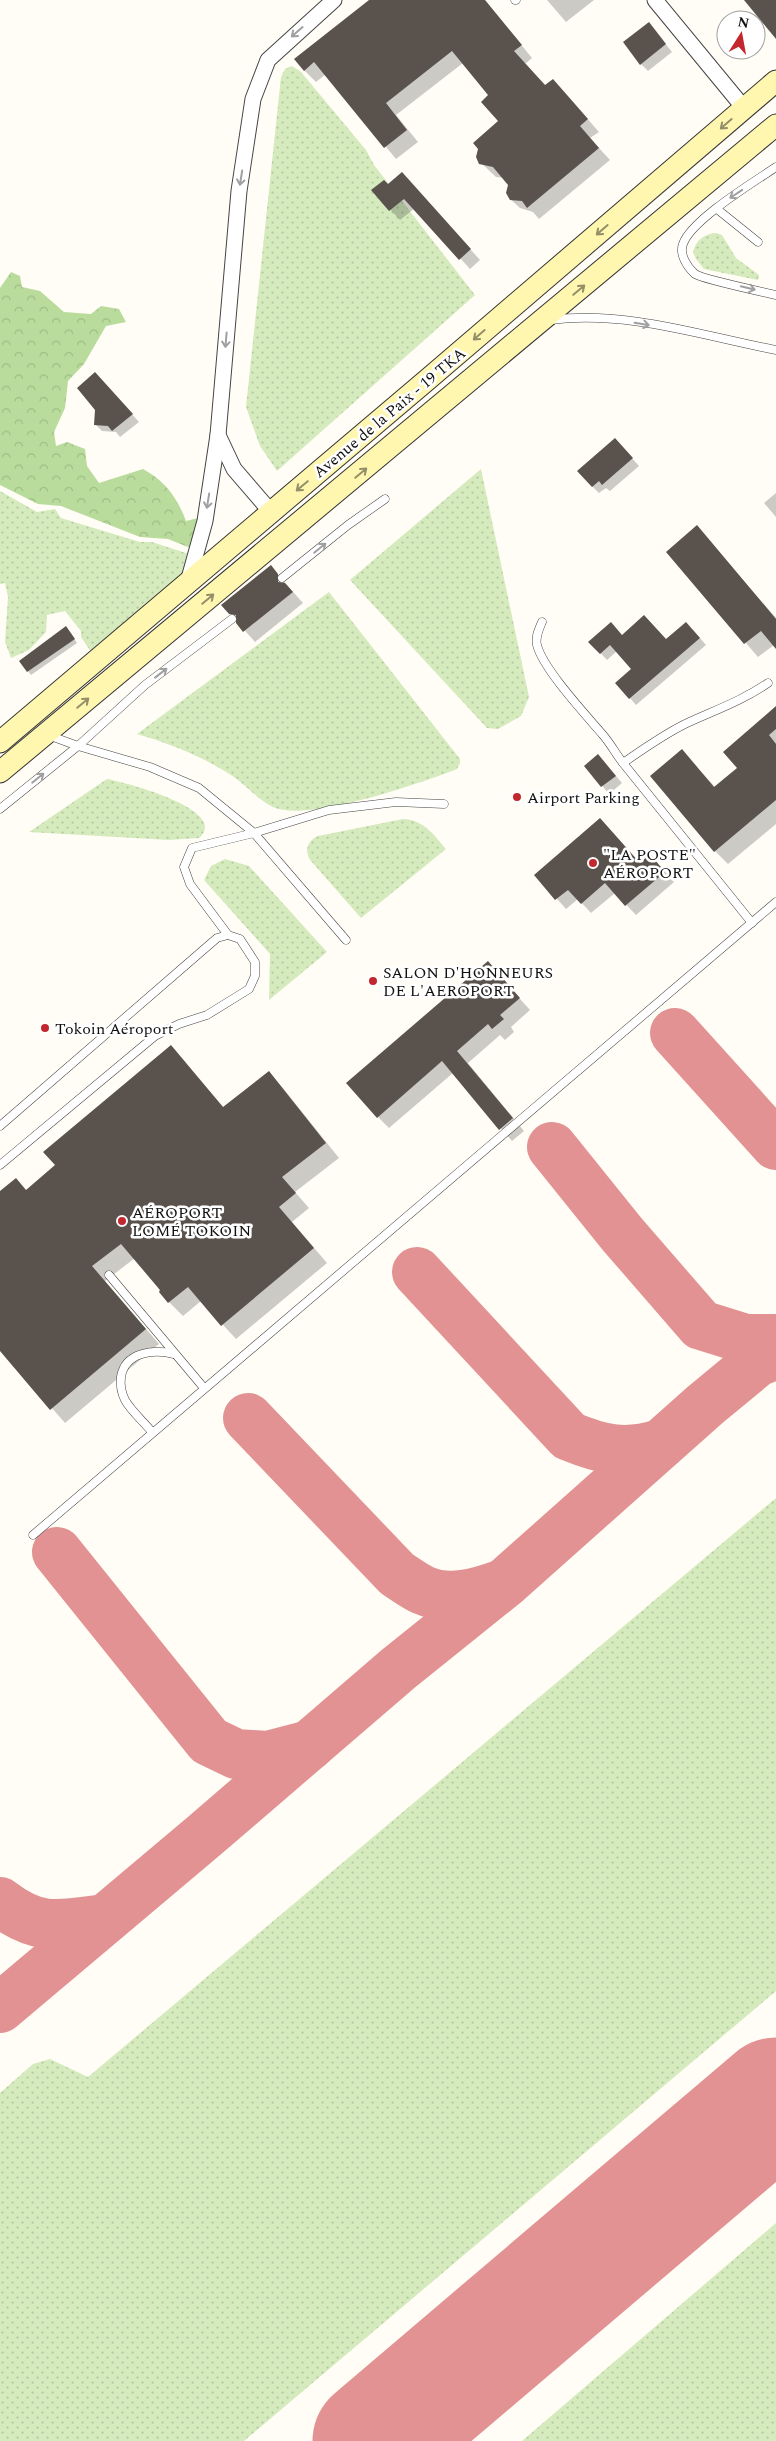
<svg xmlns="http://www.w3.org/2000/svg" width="776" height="2441" viewBox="0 0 776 2441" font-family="Spectral,serif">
<defs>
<pattern id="grass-dots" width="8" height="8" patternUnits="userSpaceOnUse" patternTransform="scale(1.25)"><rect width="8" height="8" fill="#d5ebbd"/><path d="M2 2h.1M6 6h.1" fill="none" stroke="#b6c8a1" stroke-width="1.8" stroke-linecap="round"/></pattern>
<pattern id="forest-crowns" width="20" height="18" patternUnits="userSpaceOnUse" patternTransform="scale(1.25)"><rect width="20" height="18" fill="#b9dc9c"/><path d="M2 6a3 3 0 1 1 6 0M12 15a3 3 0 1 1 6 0" fill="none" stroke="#9ebc85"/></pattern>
</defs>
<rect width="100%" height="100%" fill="#fffdf5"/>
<g fill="url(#grass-dots)">
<polygon points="292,66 301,72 366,150 374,165 475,295 277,471 260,446 246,407 281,77 285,69"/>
<path d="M716,233l6,2 14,23 23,17 -1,5 -54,-11 -8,-10 -3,-7c3,-12 11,-18 23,-19z"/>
<polygon points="481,469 529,697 521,716 498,729 487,728 350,580"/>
<polygon points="0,491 37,512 55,509 61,518 140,542 152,542 192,555 189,578 93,655 81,637 81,631 65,611 47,615 46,632 29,650 11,658 5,642 8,597 5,583 0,584"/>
<path d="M329,592l131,167v4l-3,6c-36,14 -150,54 -184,38 -15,-7 -26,-21 -39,-30 -30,-20 -63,-33 -97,-43z"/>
<path d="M107,779c17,3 124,31 92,59l-30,2 -140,-8z"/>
<path d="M403,819c21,1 30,15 43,30l-85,69 -50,-57c-7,-10 -4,-20 7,-25z"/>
<polygon points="225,859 249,866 327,952 269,1000 270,954 204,880 211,866"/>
<polygon points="776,1498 776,1991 244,2441 0,2441 0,2093 33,2064 50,2059 88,2077"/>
<polygon points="776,2223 776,2441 522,2441"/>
</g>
<path fill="url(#forest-crowns)" d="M11,272l9,4 2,11 18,4 24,21 27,2 10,-8 18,3 7,13 -20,4 -22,38 -16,17 -3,27 -11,24 2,14 11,-4 18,7 2,17 12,17 44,-14c22,12 34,28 43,52l12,-3 -5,31 -25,-10 -28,-2 -79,-31 -23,-2 -38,-19v-197z"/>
<g fill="#0003">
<polygon points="371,0 485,0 532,58 525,64 546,86 564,92 599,132 590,138 610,160 539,219 533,212 520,208 508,197 509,184 504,178 496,177 478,160 479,148 500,121 490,96 463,63 396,115 418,142 396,159 326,74 316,82 304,70"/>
<polygon points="547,0 594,0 566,22"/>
<polygon points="649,23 672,52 648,71 641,64"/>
<polygon points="412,184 480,260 470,269 415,208 400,220 373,191 389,186"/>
<polygon points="102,381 139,422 120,437 116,432 102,431 95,424"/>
<polygon points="622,447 639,466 610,491 606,488 599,493 592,486"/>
<polygon points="776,493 776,517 764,503"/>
<polygon points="697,527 776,618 776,647 774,645 758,657 667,552"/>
<polygon points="271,567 303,603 255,642 230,614"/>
<polygon points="693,630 706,645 636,705 630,698 633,669 617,651 607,660 590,642 623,636 666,640"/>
<polygon points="69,631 77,643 31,675 21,662"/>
<polygon points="776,707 776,824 728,864 715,851 682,751 716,788 739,768"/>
<polygon points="605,763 622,783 609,794 586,766"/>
<polygon points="640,864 660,866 674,882 636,915 615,893 591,913 578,899 566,909 536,875"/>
<polygon points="488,963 530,1010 511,1027 514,1032 505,1040 500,1035 468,1063 524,1131 512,1141 453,1073 389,1128 378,1117"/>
<polygon points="171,1047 224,1108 268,1073 282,1087 339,1158 295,1192 309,1208 292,1222 327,1263 236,1339 201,1301 183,1316 169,1302 135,1258 105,1281 159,1344 65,1423 0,1349 0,1193 16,1179 27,1191 56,1165"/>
</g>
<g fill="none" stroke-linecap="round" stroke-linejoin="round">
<g stroke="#e29292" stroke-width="50">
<polyline points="675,1033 776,1145"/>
<polyline points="552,1147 622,1234 701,1325 746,1339 776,1339"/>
<path d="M417,1272l152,164c34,14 56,19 92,8"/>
<path d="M248,1418l149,156c8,5 17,12 26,16 26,12 55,3 80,-6"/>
<polyline points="57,1552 209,1741 236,1754 268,1756 310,1745"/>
<path d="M0,1902c39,30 60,23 105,17"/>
<polyline points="0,2008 204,1836 398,1669 505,1583 705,1405 757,1362 776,1354"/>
</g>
<polyline stroke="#e29292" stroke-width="125" points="375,2441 776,2100"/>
</g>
<g fill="#5a524d">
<polygon points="369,0 485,0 522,45 514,51 545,85 553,79 588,119 580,126 599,148 527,208 522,201 510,200 506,193 508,185 493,167 479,164 476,157 478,149 473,143 498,121 481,102 488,95 452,51 386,103 407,130 384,148 314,62 304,71 294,59"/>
<polygon points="744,0 776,0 776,39"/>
<polygon points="649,22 666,44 640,65 623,42"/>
<polygon points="402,172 471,249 459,260 404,199 389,211 371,190 384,180 388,184"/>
<polygon points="95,372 133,414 112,431 108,426 94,425 95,410 77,388"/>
<polygon points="615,438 633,458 602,485 599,481 592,487 577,471"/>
<polygon points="697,525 776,619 776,649 761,631 744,644 666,552"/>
<polygon points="271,565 278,574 278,582 285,583 293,592 243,632 236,623 236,615 229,614 221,605"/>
<polygon points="644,615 666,639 686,622 700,638 629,699 615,683 631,669 610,645 600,654 588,642 611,622 622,635"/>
<polygon points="66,626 75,639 27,672 19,661"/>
<polygon points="776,706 776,729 769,735 776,744 776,800 714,852 650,776 682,749 714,787 737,768 723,752"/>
<polygon points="598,754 616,776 601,787 584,766"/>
<polygon points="600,818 640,863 650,854 665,872 625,906 605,883 581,904 568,890 555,900 534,875"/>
<polygon points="488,961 520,998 500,1015 504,1019 492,1029 488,1024 457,1051 513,1118 499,1130 442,1061 377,1118 346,1083"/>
<polygon points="171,1045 223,1107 269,1071 326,1143 282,1177 296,1193 279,1207 314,1248 221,1326 188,1287 168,1303 159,1292 160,1290 121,1244 92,1266 146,1329 50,1410 0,1351 0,1191 16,1178 26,1190 55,1165 43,1152"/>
</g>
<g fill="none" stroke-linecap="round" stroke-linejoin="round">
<defs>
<g id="service">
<polyline points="515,0 516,0"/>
<path d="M776,167c-22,15 -85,53 -93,77 -4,10 4,23 12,30 7,5 68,18 81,21"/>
<polyline points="717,209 758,242"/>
<path d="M551,320c75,-10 152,16 225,30"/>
<polyline points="282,578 348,525 385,499"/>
<path d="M542,622c-3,7 -7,15 -5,23 6,24 49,70 66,90 7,8 13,19 20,28l129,160"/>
<polyline points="48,735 78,746 150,767 199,788 254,833 346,940"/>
<path d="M623,763c20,-14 40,-28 62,-39 30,-14 55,-22 83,-41"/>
<polyline points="0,809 78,746 145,685 232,619"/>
<polyline points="0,1126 217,938 228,935"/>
<polyline points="0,1165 155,1036 179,1024 207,1015 249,989 255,976 255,962 240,939 228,935 190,884 184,867 192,848 254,833 329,810 396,802 444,804"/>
<polyline points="109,1275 204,1388"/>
<path d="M152,1432c-8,-10 -21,-21 -27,-32 -4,-8 -5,-15 -4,-23 4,-25 32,-28 53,-23"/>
<polyline points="33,1535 776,902"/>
</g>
<g id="minor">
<polyline points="655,0 744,108"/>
<polyline points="218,435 234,469 271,512"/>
<polyline points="188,582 205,521 218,435 239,191 253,99 268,60 334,0"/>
</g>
<g id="secondary">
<polyline points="0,742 427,380 776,81"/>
<polyline points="0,772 776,125"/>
</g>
</defs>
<use href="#service" stroke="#444" stroke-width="9"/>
<use href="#minor" stroke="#444" stroke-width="17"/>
<use href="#secondary" stroke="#333" stroke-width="23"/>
<use href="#service" stroke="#fff" stroke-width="8"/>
<use href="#minor" stroke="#fff" stroke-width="15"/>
<use href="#secondary" stroke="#fff6b0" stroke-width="21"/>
</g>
<defs><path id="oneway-shaft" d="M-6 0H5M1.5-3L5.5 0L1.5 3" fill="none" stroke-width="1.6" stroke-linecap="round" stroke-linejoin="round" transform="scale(1.25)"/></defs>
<g stroke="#a0a0a0">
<use href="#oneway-shaft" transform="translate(297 32) rotate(139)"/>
<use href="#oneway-shaft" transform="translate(241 178) rotate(99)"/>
<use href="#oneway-shaft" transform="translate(736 194) rotate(146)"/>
<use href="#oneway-shaft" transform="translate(748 288) rotate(14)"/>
<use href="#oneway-shaft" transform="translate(642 324) rotate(9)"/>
<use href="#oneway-shaft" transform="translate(226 340) rotate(95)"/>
<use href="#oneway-shaft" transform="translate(208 501) rotate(99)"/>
<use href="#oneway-shaft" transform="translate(320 548) rotate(-39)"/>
<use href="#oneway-shaft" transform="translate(161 673) rotate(-38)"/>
<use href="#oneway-shaft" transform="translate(38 778) rotate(-39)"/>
</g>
<g stroke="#948f68">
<use href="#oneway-shaft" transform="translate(726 124) rotate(139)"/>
<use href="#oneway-shaft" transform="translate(602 230) rotate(139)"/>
<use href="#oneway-shaft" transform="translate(579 290) rotate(-40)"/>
<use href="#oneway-shaft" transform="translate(479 335) rotate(139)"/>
<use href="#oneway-shaft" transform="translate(361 473) rotate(-40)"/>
<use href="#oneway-shaft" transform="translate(302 486) rotate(140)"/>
<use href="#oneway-shaft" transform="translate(208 599) rotate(-40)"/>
<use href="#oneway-shaft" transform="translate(83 703) rotate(-40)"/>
</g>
<g fill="#c4262e" stroke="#fff" stroke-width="2">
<circle cx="517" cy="797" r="5"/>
<circle cx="593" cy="863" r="5"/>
<circle cx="373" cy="981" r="5"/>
<circle cx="45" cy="1028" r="5"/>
<circle cx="122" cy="1221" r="5"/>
</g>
<g text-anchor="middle" stroke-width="5" stroke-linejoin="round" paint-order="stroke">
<g font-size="16" fill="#111" stroke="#fff">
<text transform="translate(389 412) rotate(-40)" y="6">Avenue de la Paix - 19 TKA</text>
</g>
<g font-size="16" fill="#111" stroke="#fff" text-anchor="start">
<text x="527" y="803">Airport Parking</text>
<text x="603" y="860">"LA POSTE"<tspan x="603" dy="18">AÉROPORT</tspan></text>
<text x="383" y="978">SALON D'HONNEURS<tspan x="383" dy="18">DE L'AEROPORT</tspan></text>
<text x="55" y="1034">Tokoin Aéroport</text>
<text x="132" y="1218">AÉROPORT<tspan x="132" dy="18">LOMÉ TOKOIN</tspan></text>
</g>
</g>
<g transform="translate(741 35) rotate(11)"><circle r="24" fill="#ffffff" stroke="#a0a0a0"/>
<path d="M0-4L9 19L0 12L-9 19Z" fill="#c4262e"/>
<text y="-8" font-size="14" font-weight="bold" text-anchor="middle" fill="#111111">N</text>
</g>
</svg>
